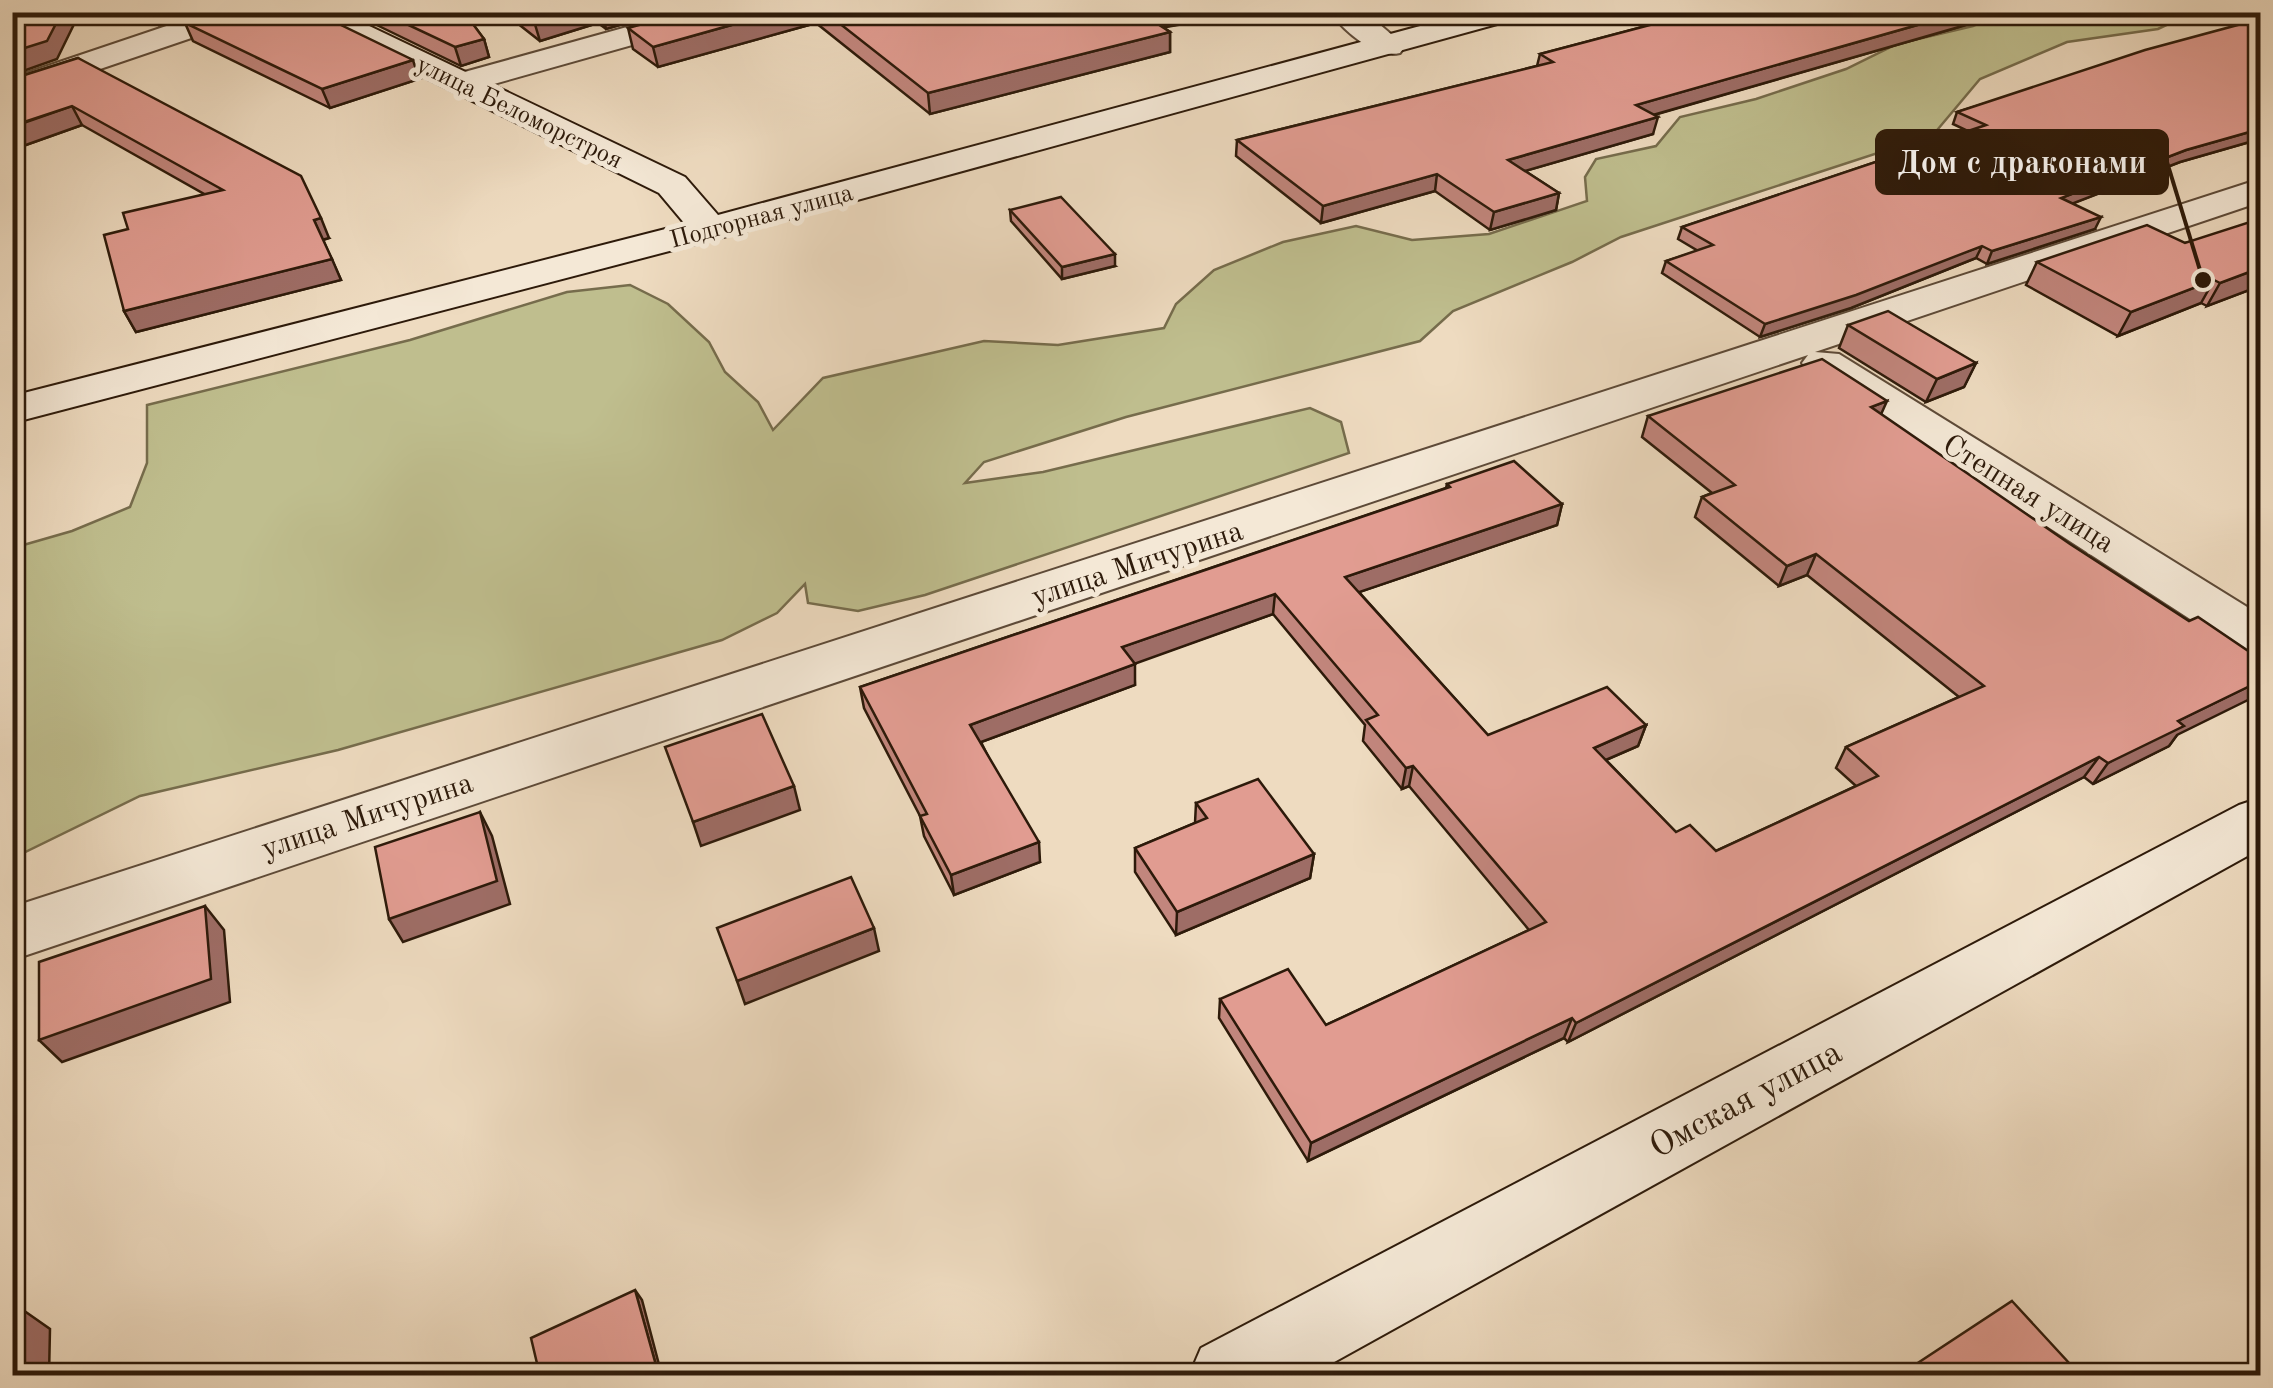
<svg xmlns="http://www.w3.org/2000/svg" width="2273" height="1388" viewBox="0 0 2273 1388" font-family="'Old Standard TT',serif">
<rect width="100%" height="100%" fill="#eedbc0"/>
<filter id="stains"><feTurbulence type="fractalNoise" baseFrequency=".002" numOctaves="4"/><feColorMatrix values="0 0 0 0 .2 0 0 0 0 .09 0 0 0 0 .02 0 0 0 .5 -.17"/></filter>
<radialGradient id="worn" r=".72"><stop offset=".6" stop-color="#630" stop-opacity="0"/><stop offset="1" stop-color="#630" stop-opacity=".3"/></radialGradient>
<polygon fill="#bfbe8e" stroke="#766c4c" stroke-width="2.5" points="2002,13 2192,13 2158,29 2067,42 1980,79 1933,135 1621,237 1572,262 1453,311 1420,341 1126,417 984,462 965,483 1043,472 1310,408 1341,422 1349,453 925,595 858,611 808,603 805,584 777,613 722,640 338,750 140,796 13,858 13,548 72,531 130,507 147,463 147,405 410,340 567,292 630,285 668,304 709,342 725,372 758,402 773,430 823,378 984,341 1058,345 1164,328 1176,304 1214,270 1283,242 1356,226 1412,240 1489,234 1587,201 1585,177 1596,159 1656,146 1680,117 1756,99 1846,69 1897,44 1973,26"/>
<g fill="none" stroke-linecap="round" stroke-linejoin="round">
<defs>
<g id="street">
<polygon points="208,12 254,12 250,18 12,99 12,78"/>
<polygon points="681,12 732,12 728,18 462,93 450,90 446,83 450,76"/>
<path d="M1330,12h35l40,34 -5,7c-24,6 -55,-21 -70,-41z"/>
<polygon points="2260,179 2260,202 1815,352 1839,354 2260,615 2260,657 2241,652 1809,372 1802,363 1808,355 12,960 12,907"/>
</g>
<g id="secondary">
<polygon points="300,12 340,12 685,177 718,215 1472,12 1523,12 1519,18 723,237 12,423 12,396 685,224 659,193 304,18"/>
<polygon points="2260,798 2260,849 1309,1376 1189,1376 1201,1348 2239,805"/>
</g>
</defs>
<use href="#street" stroke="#5d4a38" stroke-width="4"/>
<use href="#secondary" stroke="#2d1a0a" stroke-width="4"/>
<use href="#street" fill="#f4e8d6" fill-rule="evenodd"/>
<use href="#secondary" fill="#f4e8d6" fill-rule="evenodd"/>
</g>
<g fill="#c2867d" stroke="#2d1a0a" stroke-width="2.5">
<polygon points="134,12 195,12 159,25"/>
<polygon points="350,12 464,12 484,39 489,57 461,66"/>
<polygon points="503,12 665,12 606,29 598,23 540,41"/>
<polygon points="686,12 1253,12 1163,27 1170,32 1170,52 930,114 816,23 658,67 633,49 628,28"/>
<polygon points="1699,12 2011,12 1654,115 1653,134 1525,171 1559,193 1556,210 1490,230 1435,191 1321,223 1236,156 1237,140 1537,66 1540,54"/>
<polygon points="2260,19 2260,139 2180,162 2073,203 2095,229 1987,264 1976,258 1851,308 1760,337 1662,273 1666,261 1698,251 1678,239 1682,227 1968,131 1953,124 1957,112"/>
<polygon points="185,23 419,79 330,108 193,41"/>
<polygon points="78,58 329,238 323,240 341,280 136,332 124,311 128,229 204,194 82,125 23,146 12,139 12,79"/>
<polygon points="1010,210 1115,266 1062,279 1011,221"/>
<polygon points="2260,224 2260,286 2207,306 2201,303 2118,336 2026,285 2037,262 2185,243"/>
<polygon points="1848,325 1976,363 1964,387 1926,402 1839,348"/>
<polygon points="1881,414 2177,735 2169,746 2093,784 2084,777 1568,1042 1564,1038 1308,1161 1219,1018 1220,999 1326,1025 1529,930 1409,786 1402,789 1363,741 1365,725 1273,614 1134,663 1135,685 981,742 1040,862 954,895 924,836 920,816 864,708 860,687 1446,488 1447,484 1562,504 1557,525 1359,592 1488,735 1646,725 1638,746 1606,760 1676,832 1716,851 1856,786 1836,768 1846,747 1959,697 1807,575 1779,586 1695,517 1702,497 1712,493 1642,437 1648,416"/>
<polygon points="1196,803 1314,854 1310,878 1176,935 1135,872 1135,848 1195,823"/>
</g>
<g fill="#9e6d66" stroke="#2d1a0a" stroke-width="2.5">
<polygon points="62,12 80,12 57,59 12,75 12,52"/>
<polygon points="153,12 195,12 159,25"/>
<polygon points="562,12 595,12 598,23 540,41 534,21"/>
<polygon points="602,12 665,12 606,29"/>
<polygon points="778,12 814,12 816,23 658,67 653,47"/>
<polygon points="1137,12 1253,12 1137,32"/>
<polygon points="1963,12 2011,12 1632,121 1636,105"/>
<polygon points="1170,32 1170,52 930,114 928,93"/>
<polygon points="484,39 489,57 461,66 455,47"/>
<polygon points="413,60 419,79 330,108 322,89"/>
<polygon points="72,106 82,125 23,146 12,127"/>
<polygon points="1658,117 1653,134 1504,177 1508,160"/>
<polygon points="2260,129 2260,139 2180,162 2056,210 2061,198 2186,150"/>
<polygon points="1437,174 1435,191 1321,223 1323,206"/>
<polygon points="1559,193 1556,210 1490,230 1494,212"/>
<polygon points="2101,217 2095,229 1987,264 1992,251"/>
<polygon points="321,218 329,238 322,240 314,220"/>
<polygon points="1982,246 1976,258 1851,308 1760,337 1765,324"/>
<polygon points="1115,254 1115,266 1062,279 1062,267"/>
<polygon points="332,259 341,280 136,332 124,311"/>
<polygon points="2260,268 2260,286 2207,306 2220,283"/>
<polygon points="2214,280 2201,303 2118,336 2131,312"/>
<polygon points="1976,363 1964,387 1926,402 1937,379"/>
<polygon points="1887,401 1878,421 1871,407"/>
<polygon points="1562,504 1557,525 1342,598 1345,577"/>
<polygon points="1816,554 1807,575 1779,586 1787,566"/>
<polygon points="1275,594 1273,614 1123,668 1122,647"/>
<polygon points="1135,664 1135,685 973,745 970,725"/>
<polygon points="2260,681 2260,694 2177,735 2169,746 2093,784 2108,763 2178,721"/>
<polygon points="1646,725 1638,746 1587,768 1594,748"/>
<polygon points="2099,757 2084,777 1568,1042 1576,1023"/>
<polygon points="1413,766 1409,786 1402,789 1406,768"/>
<polygon points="794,786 800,810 701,846 693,822"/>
<polygon points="480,812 492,836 510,904 403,942 389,919"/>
<polygon points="1039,842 1040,862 954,895 951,875"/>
<polygon points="1314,854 1310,878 1176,935 1177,912"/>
<polygon points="205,906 224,930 230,1002 62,1062 39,1040"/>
<polygon points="874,928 879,951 745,1004 737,981"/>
<polygon points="1572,1018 1564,1038 1308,1161 1311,1143"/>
<polygon points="635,1290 642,1300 662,1376 659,1376"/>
<polygon points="23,1310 50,1329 49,1376 21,1376"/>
</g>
<g fill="#e19c91" stroke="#2d1a0a" stroke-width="2.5">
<polygon points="12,12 62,12 47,41 12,52"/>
<polygon points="217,12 314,12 413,60 322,89 185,23"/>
<polygon points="381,12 464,12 484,39 455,47"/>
<polygon points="523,12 562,12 534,21"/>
<polygon points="686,12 778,12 653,47 628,28"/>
<polygon points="825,12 1139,12 1170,32 928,93"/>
<polygon points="1699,12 1963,12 1636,105 1658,117 1508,160 1559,193 1494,212 1437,174 1323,206 1237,140 1553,62 1540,54"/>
<polygon points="2260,19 2260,129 2186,150 2061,198 2101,217 1992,251 1982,246 1856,295 1765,324 1666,261 1713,245 1682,227 1986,125 1957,112 2145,50"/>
<polygon points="78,58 301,176 321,218 314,220 332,259 124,311 104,235 128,229 123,213 223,190 72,106 12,126 12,79"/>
<polygon points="1061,197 1115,254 1062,267 1010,210"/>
<polygon points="2253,221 2260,224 2260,268 2220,283 2214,280 2131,312 2037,262 2147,225 2185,243"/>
<polygon points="1888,311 1976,363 1937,379 1848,325"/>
<polygon points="1822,359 1887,401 1871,407 2070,544 2189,621 2198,617 2260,659 2260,681 2178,721 2184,726 2108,763 2099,757 1576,1023 1572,1018 1311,1143 1220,999 1288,969 1326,1025 1546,922 1413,766 1406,768 1366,720 1378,715 1275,594 1122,647 1135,664 970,725 1039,842 951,875 920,816 927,814 860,687 1450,487 1447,484 1514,461 1562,504 1345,577 1488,735 1607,687 1646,725 1594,748 1676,832 1690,825 1716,851 1878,776 1846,747 1984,686 1816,554 1787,566 1702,497 1735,485 1648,416"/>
<polygon points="762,714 794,786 693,822 665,747"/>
<polygon points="1258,779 1314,854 1177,912 1135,848 1207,818 1196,803"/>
<polygon points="480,812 497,881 389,919 375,847"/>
<polygon points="851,877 874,928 737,981 717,928"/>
<polygon points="205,906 211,979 39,1040 39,962"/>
<polygon points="635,1290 659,1376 540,1376 531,1338"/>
<polygon points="2012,1301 2081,1376 1898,1376"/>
<polygon points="23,1310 21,1376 12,1376 12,1314"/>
</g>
<g text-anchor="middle" stroke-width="10" stroke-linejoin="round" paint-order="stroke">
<g font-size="25" fill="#2d1a0a" stroke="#f4e8d6">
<text transform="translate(520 111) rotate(26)" y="9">улица Беломорстроя</text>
<text transform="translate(761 215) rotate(-15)" y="9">Подгорная улица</text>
</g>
<g font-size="30" fill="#2d1a0a" stroke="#f4e8d6">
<text transform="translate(2029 493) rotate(32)" y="10">Степная улица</text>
<text transform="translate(1137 563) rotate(-18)" y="10">улица Мичурина</text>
<text transform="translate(367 815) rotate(-18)" y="10">улица Мичурина</text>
</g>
<g font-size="35" fill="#2d1a0a" stroke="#f4e8d6">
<text transform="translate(1745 1098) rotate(-28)" y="12">Омская улица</text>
</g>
</g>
<path fill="none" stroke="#2d1a0a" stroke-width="4" d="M2203 280L2167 162"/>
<circle fill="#2d1a0a" stroke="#f4e8d6" stroke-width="4" cx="2203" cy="280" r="10"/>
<rect fill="#2d1a0a" stroke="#2d1a0a" stroke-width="4" x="1877" y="131" width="290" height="62" rx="10"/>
<g font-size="32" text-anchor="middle" font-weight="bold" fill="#fff">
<text x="2022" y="173">Дом с драконами</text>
</g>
<rect width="2273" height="1388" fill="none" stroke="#eedbc0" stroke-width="50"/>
<rect x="15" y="15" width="2243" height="1358" fill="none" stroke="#2d1a0a" stroke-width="5"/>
<rect x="25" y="25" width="2223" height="1338" fill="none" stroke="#2d1a0a" stroke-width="2.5"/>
<rect width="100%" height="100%" filter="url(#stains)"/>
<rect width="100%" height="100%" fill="url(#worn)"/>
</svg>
